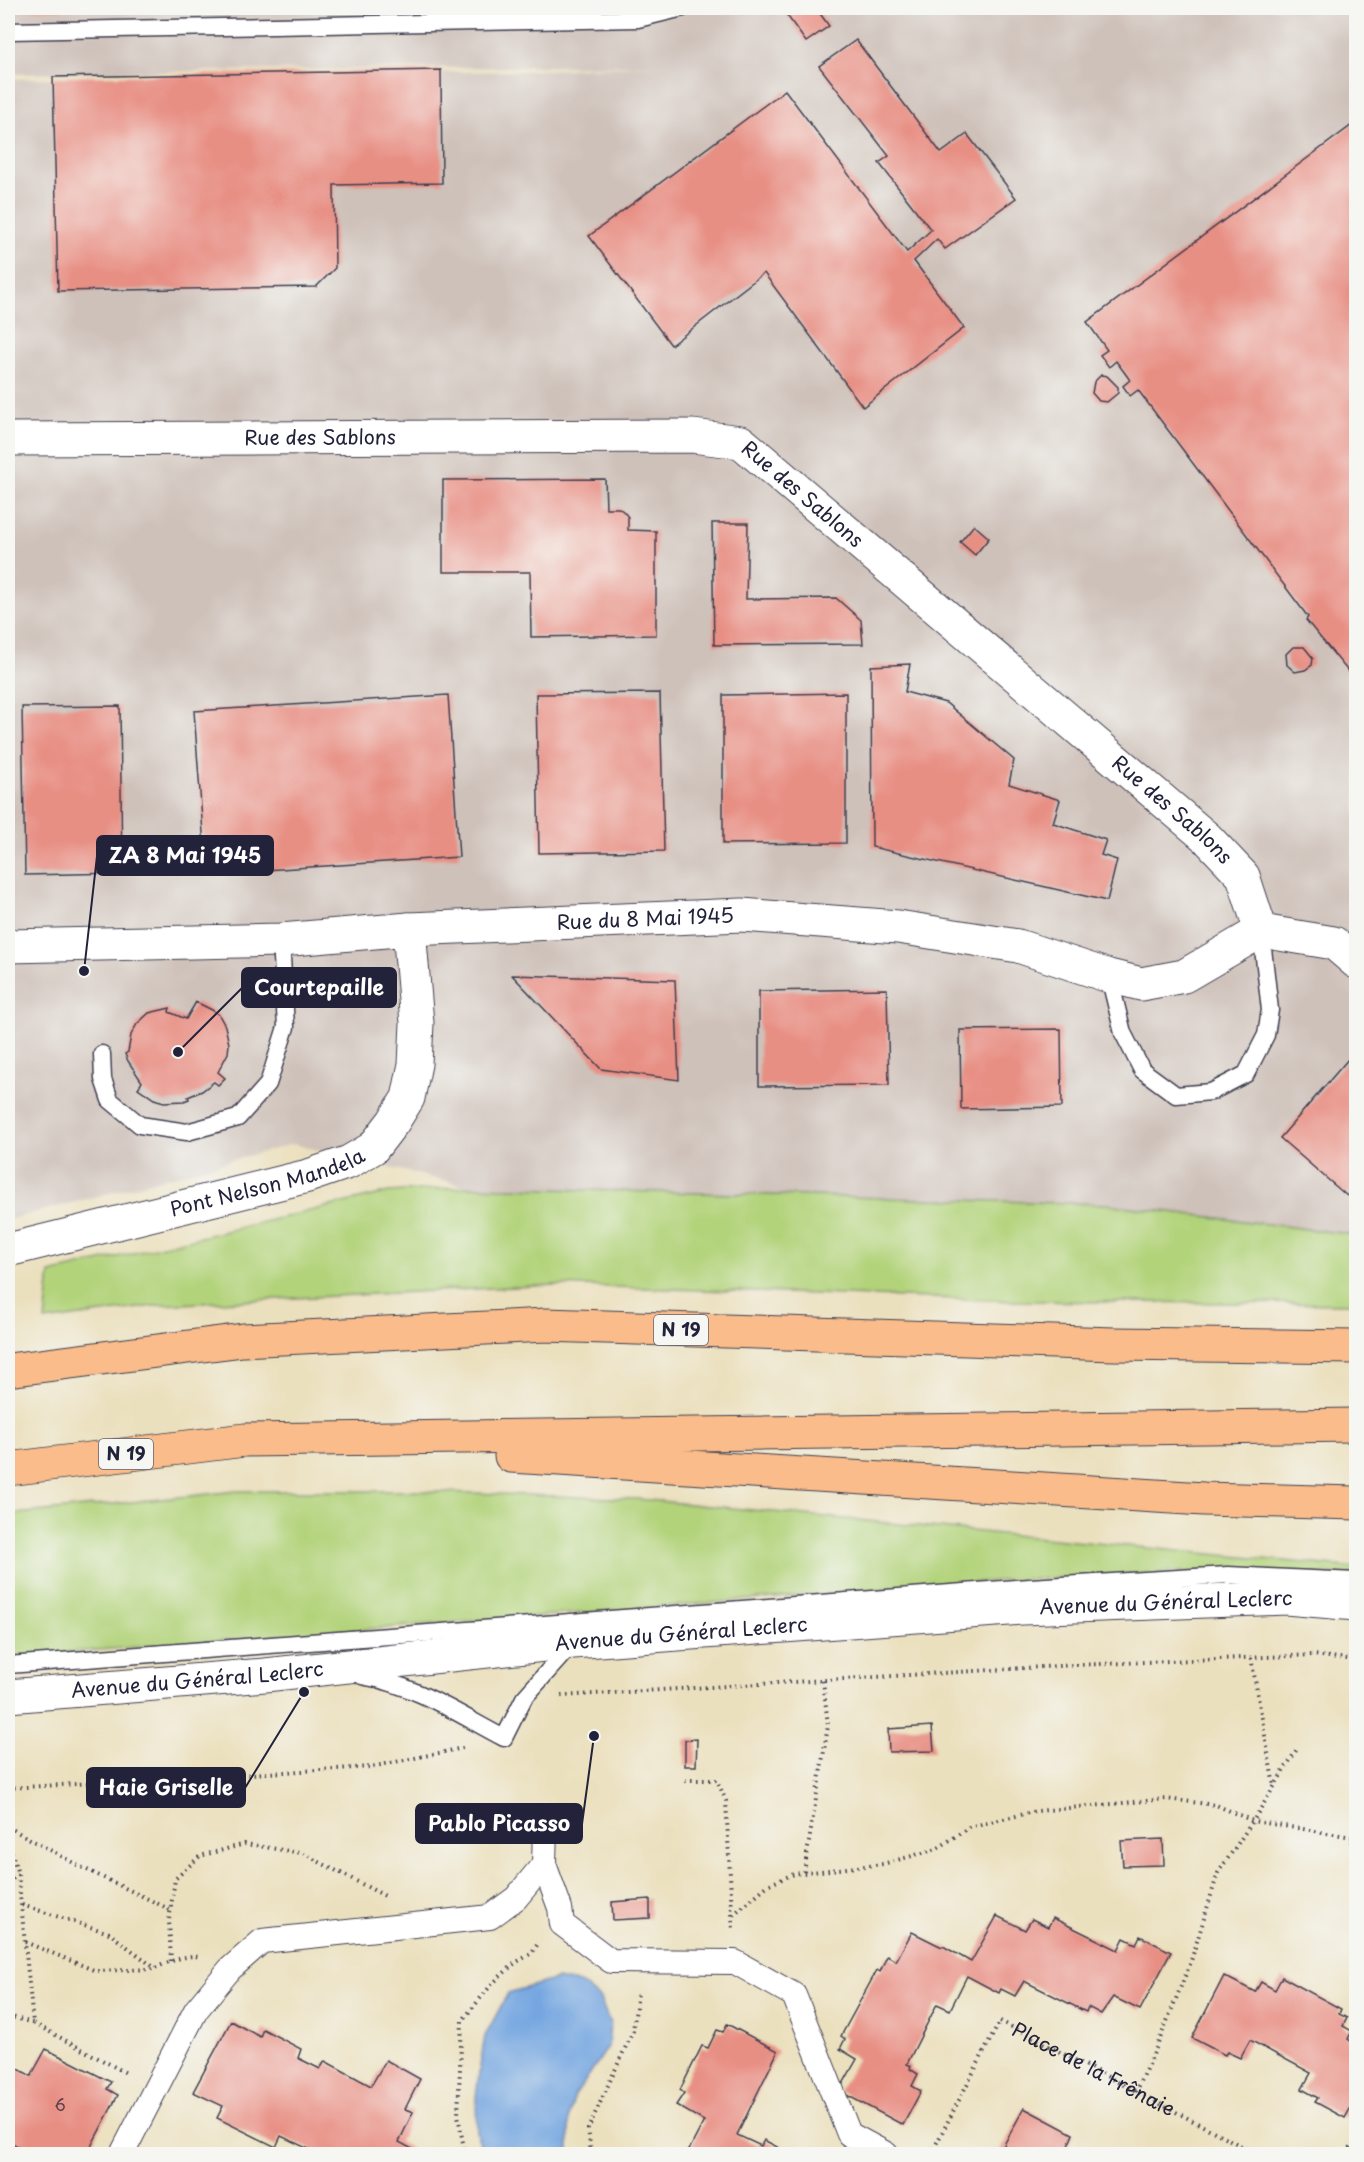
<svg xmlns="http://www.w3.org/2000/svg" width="1364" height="2162" viewBox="0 0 1364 2162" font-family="'Playpen Sans',sans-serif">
<rect width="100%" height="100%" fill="#f6f6f2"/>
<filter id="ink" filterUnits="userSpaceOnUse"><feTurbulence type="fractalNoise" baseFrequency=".0167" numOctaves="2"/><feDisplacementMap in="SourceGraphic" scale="12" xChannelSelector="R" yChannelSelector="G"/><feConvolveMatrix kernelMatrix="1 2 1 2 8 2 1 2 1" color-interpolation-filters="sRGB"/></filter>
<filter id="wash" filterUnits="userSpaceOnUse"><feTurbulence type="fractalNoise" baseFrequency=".008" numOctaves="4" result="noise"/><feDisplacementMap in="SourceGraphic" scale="24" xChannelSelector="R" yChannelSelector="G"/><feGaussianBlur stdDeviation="1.35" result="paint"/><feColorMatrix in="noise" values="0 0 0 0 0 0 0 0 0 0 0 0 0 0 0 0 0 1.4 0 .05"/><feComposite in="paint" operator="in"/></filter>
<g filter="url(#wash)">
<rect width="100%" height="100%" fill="#ebe0be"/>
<polygon fill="#cec1b9" points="8,8 1356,8 1356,1247 470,1187 293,1144 8,1220 8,79 521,71 663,65 8,74"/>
<g fill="#b2d37a" stroke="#6a7a5a" stroke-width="1.5">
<polygon points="470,1187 1106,1204 1356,1235 1356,1304 1016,1301 554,1285 160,1305 45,1321 50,1273 389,1192"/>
<polygon points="237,1491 414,1491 638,1499 1356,1568 1356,1575 1174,1572 994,1581 8,1657 8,1515"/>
</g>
<polygon fill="#74a6e0" stroke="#4b648e" stroke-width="1.5" points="557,1979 582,1984 600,1999 610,2023 608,2047 574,2097 569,2117 569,2154 482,2154 477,2133 476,2097 480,2066 485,2036 508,1993"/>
<g id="blocks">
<g fill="#e88f84">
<rect x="8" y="8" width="54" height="2"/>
<polygon points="795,8 816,8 829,26 806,42 786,14"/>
<polygon points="856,40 941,153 967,134 1016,198 945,249 937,239 914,261 964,328 863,407 764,273 671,345 589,236 785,90 907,252 931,230 879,163 889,156 819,66"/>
<polygon points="441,70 442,183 334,185 335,268 316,287 58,291 53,77"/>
<polygon points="1356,122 1356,681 1306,620 1308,617 1138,390 1130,396 1123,386 1130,380 1116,361 1109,367 1100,355 1107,350 1087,322"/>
<polygon points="1101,375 1107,376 1118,387 1118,393 1107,402 1099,401 1092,393 1094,382"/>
<polygon points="605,479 606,508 619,508 624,512 628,517 628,530 656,531 656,635 531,637 530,572 443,572 443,480"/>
<polygon points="712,523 748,523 746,599 836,598 861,620 863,644 714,645"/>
<polygon points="974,525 989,538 975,555 960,542"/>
<polygon points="1293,647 1304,647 1313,658 1312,665 1305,670 1295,672 1287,665 1286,654"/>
<polygon points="910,664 905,692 946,703 1014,760 1009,784 1060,800 1053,823 1106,840 1101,855 1117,860 1107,901 872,847 871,666"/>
<polygon points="660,693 664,851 539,853 536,694"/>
<polygon points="846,693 846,843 723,844 723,695"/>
<polygon points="448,695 459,857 206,874 194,711"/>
<polygon points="120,706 122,873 25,875 22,707"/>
<polygon points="512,975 675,980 679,1080 601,1069"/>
<polygon points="887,989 889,1085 759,1086 759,991"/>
<polygon points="196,1002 212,1010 219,1015 225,1026 229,1044 228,1053 218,1072 225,1078 218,1085 214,1082 202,1091 188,1097 189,1099 184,1101 164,1102 154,1099 138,1088 142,1082 128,1061 125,1054 128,1052 131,1035 137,1024 149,1013 170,1008 169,1012 186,1019"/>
<polygon points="1061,1029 1062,1107 961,1109 960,1030"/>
<polygon points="1356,1050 1356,1184 1347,1196 1280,1138"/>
<polygon points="932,1726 934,1751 889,1752 888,1729"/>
<polygon points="697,1739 696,1766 685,1766 685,1740"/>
<polygon points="1163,1839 1164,1865 1123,1866 1121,1841"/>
<polygon points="650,1899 650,1918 613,1920 612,1902"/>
<polygon points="997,1916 1025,1930 1032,1919 1048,1927 1053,1918 1118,1950 1124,1938 1136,1944 1140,1936 1171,1952 1140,2010 1113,1997 1101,2014 1088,2007 1086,2012 1024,1981 1015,1996 1001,1989 999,1993 967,1976 950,2010 937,2004 907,2064 911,2066 910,2069 918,2074 912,2086 921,2091 903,2125 839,2091 857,2059 840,2049 845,2039 841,2036 877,1970 880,1972 887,1956 896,1961 912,1932 942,1947 943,1946 971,1962"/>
<polygon points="1224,1976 1255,1992 1261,1982 1275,1990 1282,1977 1341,2009 1339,2014 1347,2018 1343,2026 1352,2031 1348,2039 1356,2045 1356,2098 1345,2118 1315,2102 1318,2098 1302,2089 1311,2073 1250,2040 1240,2058 1227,2052 1225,2055 1223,2054 1192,2038"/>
<polygon points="231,2021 260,2037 263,2029 301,2049 298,2058 320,2069 325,2061 371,2086 386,2060 420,2079 405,2109 413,2112 399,2142 416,2151 414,2154 309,2154 311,2150 281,2136 276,2147 217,2118 223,2106 193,2092"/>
<polygon points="727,2024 778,2051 737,2135 761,2146 764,2140 783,2150 781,2154 687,2154 704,2121 676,2105 684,2093 680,2090 702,2046 708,2048 717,2030 723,2032"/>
<polygon points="46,2049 111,2082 107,2089 118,2095 87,2154 32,2154 8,2141 8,2124 11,2118 8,2116 8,2063 31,2076"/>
<polygon points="1024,2108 1073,2134 1066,2151 1073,2154 999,2154"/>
</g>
</g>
</g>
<g filter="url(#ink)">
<use href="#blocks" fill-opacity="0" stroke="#403e4f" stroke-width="1.5"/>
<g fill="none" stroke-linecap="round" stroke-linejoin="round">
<defs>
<g id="service">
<polyline points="8,31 638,19 683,8"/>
<polyline points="1109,976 1123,1033 1142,1070 1176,1095 1211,1092 1246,1074 1266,1035 1270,1010 1261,931"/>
<polyline points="102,1054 103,1079 110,1100 140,1125 187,1132 238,1118 268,1084 286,1027 281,940"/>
<polyline points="8,1665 1030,1587 1228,1575 1356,1581"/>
<path d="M362,1676c52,8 96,38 142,62l20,-40 49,-55"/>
</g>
<g id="pedestrian">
<polyline points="545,1827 544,1864 560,1908 562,1924 611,1961 735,1962 794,1995 849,2134 886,2154"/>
<polyline points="122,2154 196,2010 230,1969 262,1941 490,1917 516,1898 544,1864"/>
</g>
<g id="minor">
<path id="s2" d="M8,439l684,-3 49,6 466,396 36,38 18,55"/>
<polyline points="1261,931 1334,943 1356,962"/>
<path id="s3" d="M8,946l273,-6 128,-11 333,-14 156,12 120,19 91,30 32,8 43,-8 77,-45"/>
<path id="s4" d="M8,1250l300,-74 41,-14 24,-14 20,-26 15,-24 7,-34 2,-41 -8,-94"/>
</g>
<g id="tertiary">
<path id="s5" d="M8,1696l257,-21 308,-33 449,-34 264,-10 70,6"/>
</g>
<g id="trunk">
<polyline points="8,1370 243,1340 546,1325 1114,1344 1356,1347"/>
<polyline points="511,1456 1204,1499 1356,1503"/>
<polyline points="8,1469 245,1440 1356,1425"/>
</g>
</defs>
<use href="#service" stroke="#403e4f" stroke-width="19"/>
<use href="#pedestrian" stroke="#403e4f" stroke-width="26"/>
<use href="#minor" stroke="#403e4f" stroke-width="35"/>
<use href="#tertiary" stroke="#403e4f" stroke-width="35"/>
<use href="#trunk" stroke="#403e4f" stroke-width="35"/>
<g stroke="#403e4f" stroke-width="4" stroke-dasharray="1.5 4.5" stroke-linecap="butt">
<polyline points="1251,1658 1274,1786"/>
<polyline points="561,1696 1075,1665 1313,1655 1356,1660"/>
<polyline points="685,1780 717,1780 726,1801 733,1931"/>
<polyline points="8,1788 371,1767 463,1748"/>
<polyline points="8,1827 83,1868 171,1910"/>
<polyline points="8,1840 18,1874 33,2023 128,2074"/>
<polyline points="804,1872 828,1726 823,1680"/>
<polyline points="8,1883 18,1874"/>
<path d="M22,1905l87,28 46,35c12,-5 32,-15 45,-11"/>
<polyline points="733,1915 768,1885 794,1874 883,1864 937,1849 969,1827 1037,1811 1166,1799 1216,1805 1253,1821 1297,1749"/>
<polyline points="25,1942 96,1971 155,1969"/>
<polyline points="171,1961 169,1920 175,1879 200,1856 245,1844 302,1853 387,1897"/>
<polyline points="8,2016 33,2023"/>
<polyline points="1135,2092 1157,2046 1190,1964 1218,1873 1253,1821 1352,1837 1354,1865 1356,1871"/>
<polyline points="465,2154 458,2115 462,2021 492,1984 515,1963 532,1953 539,1942"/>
<polyline points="591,2154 588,2129 633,2031 638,1992"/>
<path id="s1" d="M931,2154l69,-133 257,133"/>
<polyline points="1347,2154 1356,2140"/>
</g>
<use href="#service" stroke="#fff" stroke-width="16"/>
<use href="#pedestrian" stroke="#fff" stroke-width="24"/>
<use href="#minor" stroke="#fff" stroke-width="33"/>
<use href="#tertiary" stroke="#fff" stroke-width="33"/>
<use href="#trunk" stroke="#f9bc8a" stroke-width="33"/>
</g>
</g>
<g text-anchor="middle" stroke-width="4.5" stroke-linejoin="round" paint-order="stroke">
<g font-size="16" fill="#543d4d">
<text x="60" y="2111">6</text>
</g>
<g fill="#f6f6f2" stroke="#626272" stroke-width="1.5">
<rect x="654" y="1315" width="54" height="30" rx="4.5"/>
<rect x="99" y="1439" width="54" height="30" rx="4.5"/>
</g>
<g font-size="18" font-weight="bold" fill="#22223b">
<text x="681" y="1336">N 19</text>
<text x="126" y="1460">N 19</text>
</g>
<g font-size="20" fill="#22223b" stroke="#f6f6f2">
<text dy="7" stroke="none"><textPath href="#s2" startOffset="312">Rue des Sablons</textPath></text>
<text dy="7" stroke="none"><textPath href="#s2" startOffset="814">Rue des Sablons</textPath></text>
<text dy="7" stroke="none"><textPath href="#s2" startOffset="1300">Rue des Sablons</textPath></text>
<text dy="7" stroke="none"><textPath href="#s3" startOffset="638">Rue du 8 Mai 1945</textPath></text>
<text dy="7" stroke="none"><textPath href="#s4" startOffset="268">Pont Nelson Mandela</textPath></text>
<text dy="7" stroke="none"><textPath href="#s5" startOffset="1162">Avenue du Général Leclerc</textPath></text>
<text dy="7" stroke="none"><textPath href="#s5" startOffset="676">Avenue du Général Leclerc</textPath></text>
<text dy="7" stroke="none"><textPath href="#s5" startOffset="190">Avenue du Général Leclerc</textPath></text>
<text dy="7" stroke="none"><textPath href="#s1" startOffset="255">Place de la Frênaie</textPath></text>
</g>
</g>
<path fill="none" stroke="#22223b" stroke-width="2" d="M84 971L97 856M178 1052L242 988M304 1692L245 1788M594 1736L582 1824"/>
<g fill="#22223b" stroke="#f6f6f2" stroke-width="2">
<circle cx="84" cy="971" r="6"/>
<circle cx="178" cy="1052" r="6"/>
<circle cx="304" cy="1692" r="6"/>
<circle cx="594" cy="1736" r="6"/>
</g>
<g fill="#22223b" stroke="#22223b" stroke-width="2">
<rect x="97" y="836" width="176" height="39" rx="6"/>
<rect x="242" y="968" width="154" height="39" rx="6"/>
<rect x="87" y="1768" width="158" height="39" rx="6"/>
<rect x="416" y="1804" width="166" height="39" rx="6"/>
</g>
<g font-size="21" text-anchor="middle" font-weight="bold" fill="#fff">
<text x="185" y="863">ZA 8 Mai 1945</text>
<text x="319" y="995">Courtepaille</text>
<text x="166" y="1795">Haie Griselle</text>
<text x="499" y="1831">Pablo Picasso</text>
</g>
<rect width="1364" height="2162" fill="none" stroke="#f6f6f2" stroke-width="30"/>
</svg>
